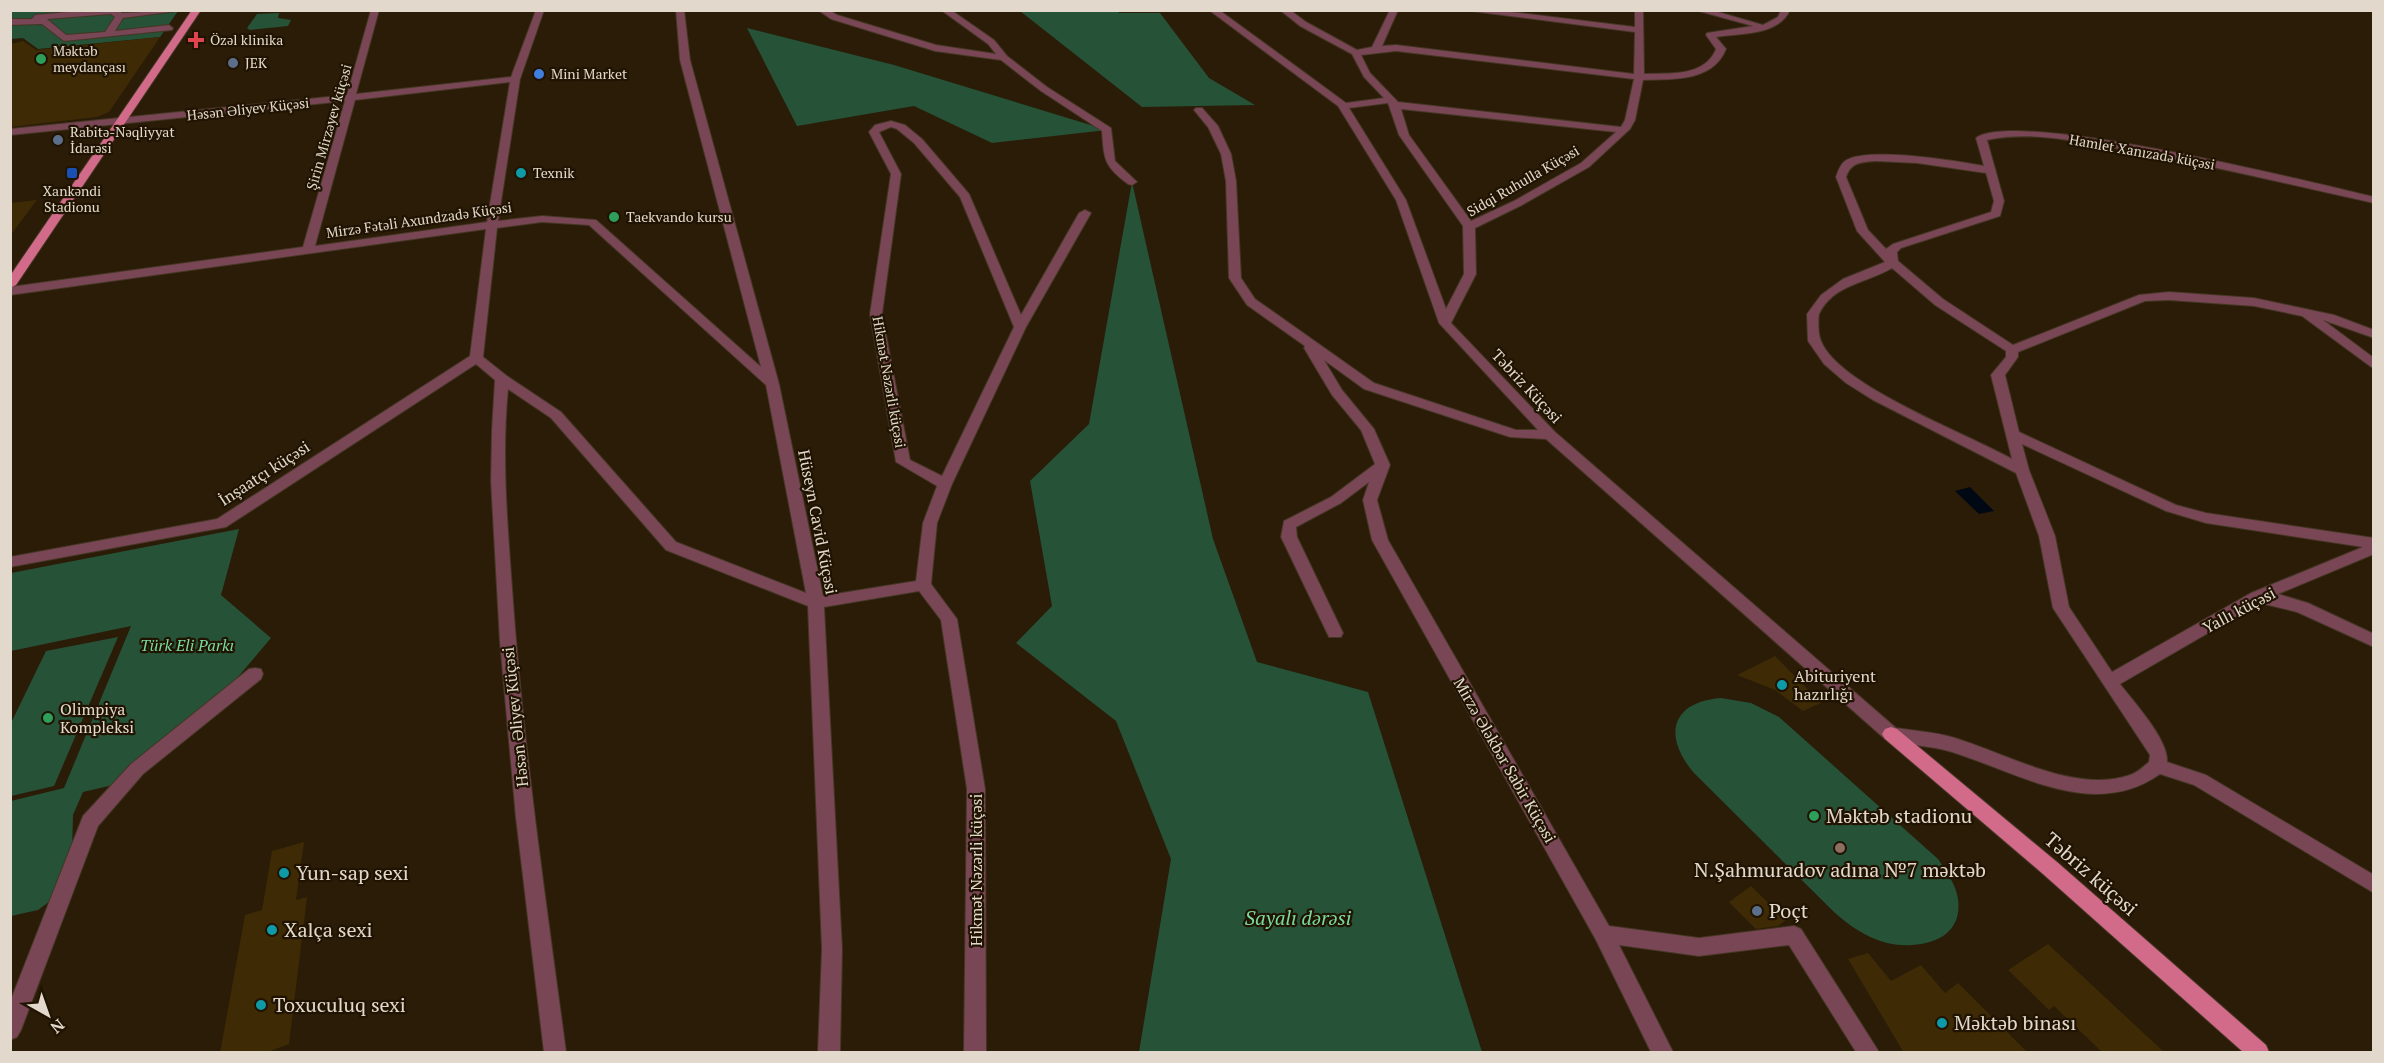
<svg xmlns="http://www.w3.org/2000/svg" width="2384" height="1063" viewBox="0 0 2384 1063" font-family="'PT Serif',serif">
<rect width="100%" height="100%" fill="#2a1c07"/>
<g fill="#265238">
<polygon points="1118,10 1119,13 1160,13 1209,78 1255,105 1142,107 1020,11"/>
<polygon points="11,11 178,11 160,37 38,49 23,38 11,39"/>
<polygon points="279,13 278,18 291,20 288,26 250,30 247,28 257,14"/>
<polygon points="747,28 894,65 1107,130 992,143 914,106 797,126"/>
<polygon points="1132,182 1213,539 1257,662 1368,692 1482,1052 1139,1052 1171,859 1116,721 1016,643 1052,606 1030,481 1089,424"/>
<polygon points="239,529 221,595 271,638 221,697 113,785 83,792 73,815 72,851 54,898 38,910 11,916 11,801 64,788 131,626 11,651 11,573"/>
<polygon points="118,637 54,786 11,796 11,723 46,651"/>
<path d="M1721,698l30,5 28,14 159,142c8,12 18,25 20,40 6,43 -40,51 -71,44 -20,-5 -37,-17 -52,-30l-141,-140c-31,-36 -24,-71 27,-75z"/>
</g>
<polygon fill="#000814" points="1970,487 1994,511 1979,514 1955,491"/>
<g fill="#3e2a05">
<polygon points="160,37 109,112 97,117 10,127 10,44 23,41 36,50"/>
<polygon points="37,200 10,236 10,203"/>
<polygon points="1775,656 1821,703 1803,711 1775,690 1737,675"/>
<polygon points="304,842 296,900 307,897 289,1044 265,1053 220,1053 245,915 262,910 272,851"/>
<polygon points="1751,886 1786,920 1778,926 1756,929 1729,902"/>
<polygon points="2048,944 2165,1053 2103,1053 2054,1006 2049,1010 2008,970"/>
<polygon points="1868,953 1891,981 1921,965 1945,993 1958,983 2028,1053 1904,1053 1848,959"/>
</g>
<g fill="none" stroke-linecap="round" stroke-linejoin="round">
<defs>
<g id="minor">
<path d="M90,10h28l4,3 63,-3 -62,8 -8,13 54,-6 4,3 -1,2 -108,11 -22,-17 -32,1v-6h22l3,-4zM111,14l4,3 -10,15 -39,3 -19,-16z"/>
<path d="M371,10h8l-23,84 155,-17 25,-67h8l-24,69 -22,142 44,-5 54,4 165,147 -81,-307 -4,-50h8l6,50 89,324 44,212 93,-15 7,-58 14,-37 -41,-24 -26,-148 21,-140 -22,-42 6,-7 16,-4 14,4 17,14 47,55 52,121 58,-102 6,-3 6,3 -65,114 -74,157 -15,39 -6,61 26,35 28,170 1,263h-22l3,-263 -26,-169 -22,-29 -95,16 18,342 -2,103h-22l4,-103 -14,-343 -142,-56 -115,-132 -43,-29c-7,71 0,142 5,213 11,150 33,300 53,450h-22l-28,-234 -16,-176 -9,-161 1,-51 3,-50 -19,-16 -250,163 -216,40v-10l207,-38 253,-163 16,-127 -476,66v-8l293,-40 42,-146 -335,34v-6l337,-34zM510,82l-23,140 -172,24 40,-146zM891,127l6,2 17,14 46,54 54,130 -72,149 -32,-16 -28,-146 19,-140 -22,-42zM542,222l47,3 177,160 40,208 -130,-51 -115,-130 -54,-36 -24,-19 14,-129z"/>
<path d="M818,10h11l8,5 99,30 60,9 -8,-10 -47,-34h10l43,30 13,16 40,31 64,41 4,33 22,21 -5,3 -4,-1c-24,-18 -24,-24 -26,-53l-61,-40 -40,-31 -66,-9 -104,-32z"/>
<path d="M1209,10h10l127,93 38,-5 -20,-21 -12,-23 -52,-28 -20,-16h10l16,12 51,28 15,-3 18,-37h8l-16,36 14,-1 238,29 1,-42 -172,-22h31l141,17v-17h8l1,64c25,-1 61,3 72,-25l-10,-14 1,-2 46,-7 -58,-16h16l52,15 15,-8 3,-7h9c-12,26 -49,23 -74,27l10,12c-13,33 -53,30 -83,31l-8,40 -5,9 -41,38 -67,38 -47,23 1,46 -25,49 104,109 341,296c20,3 40,4 59,10 52,16 121,56 175,37 7,-2 13,-8 19,-13l1,-7 -97,-147 -14,-72 -23,-63 -143,-73 -27,-17 -22,-19 -16,-23 -1,-27 14,-19 22,-16 42,-17 -28,-31 -21,-54c2,-6 4,-12 9,-16 21,-15 112,0 139,5l-8,-28c38,-30 338,45 398,59v6c-81,-18 -161,-37 -242,-52 -47,-8 -99,-21 -145,-11l17,61 -4,15 -99,32 -4,4 1,9 45,38 70,46 126,-50 30,-3 85,6 80,17 40,15v8l-51,-18 51,38v11l-72,-53 -48,-10 -85,-6 -24,1 -127,51v5l-13,18 14,57 157,73 30,8 168,25v16l-96,40 30,9 66,31v13l-77,-35 -37,-9 -140,81c13,17 49,56 47,78l39,13 168,100v18l-180,-108 -34,-11c-66,47 -141,-1 -208,-22 -22,-7 -45,-6 -67,-13l-339,-300 -36,-2 -146,-48 -40,-29 18,30 32,39 16,36 -13,35 11,40 221,386 90,12 95,-12 7,3 78,123h-23l-67,-107 -90,11 -80,-11 54,107h-22l-55,-112 -224,-400 -9,-40 6,-18 -28,21 -45,24 1,10 46,96 -2,4h-12l-48,-100 3,-16 47,-24 44,-33 -14,-34 -29,-35 -28,-47 1,-2 -58,-41 -18,-27 -3,-97 -5,-27 -13,-27 -14,-17 2,-2h6l16,18 13,28 5,27 5,97 14,21 119,84 142,47h22l-99,-107 -43,-123 -58,-94zM1396,51l238,28 -9,41 -4,7 -223,-25 -28,-29 -9,-18zM1388,103l11,32 64,91 1,48 -18,35 -40,-109 -57,-92zM1401,109l215,23 -35,31 -67,38 -43,20 -62,-86zM1876,161l41,2 69,10 8,28 -3,11 -98,32 -7,5 -18,-19 -22,-53c5,-15 16,-15 30,-16zM1892,268l43,37 71,46v6l-15,18 21,84c-44,-25 -173,-73 -191,-118 -3,-7 -3,-20 -2,-27 14,-30 49,-31 73,-46zM2022,444l144,67 40,12 157,24 -112,46 -139,79 -43,-65 -14,-71 -26,-66z"/>
<polygon points="255,668 261,669 263,674 261,679 143,774 98,826 21,1030 17,1037 10,1040 10,1002 83,816 131,764 249,669"/>
</g>
<g id="major">
<polygon points="192,10 201,10 16,285 10,288 10,276"/>
<polygon points="1891,727 1897,729 2057,862 2266,1045 2269,1052 2243,1052 2043,874 1885,739 1882,734 1885,729"/>
</g>
</defs>
<use href="#minor" stroke="#443623" stroke-width="2"/>
<use href="#major" stroke="#443623" stroke-width="2"/>
<use href="#minor" fill="#784654" fill-rule="evenodd"/>
<use href="#major" fill="#d26b8a" fill-rule="evenodd"/>
</g>
<path fill="#e0444e" stroke="#201301" stroke-width="2" d="M193 31h6v6h6v6h-6v6h-6v-6h-6v-6h6z"/>
<g fill="#2e9e5b" stroke="#201301" stroke-width="2">
<circle cx="41" cy="59" r="6"/>
<circle cx="614" cy="217" r="6"/>
<circle cx="48" cy="718" r="6"/>
<circle cx="1814" cy="816" r="6"/>
</g>
<g fill="#5c6f8a" stroke="#201301" stroke-width="2">
<circle cx="233" cy="63" r="6"/>
<circle cx="58" cy="140" r="6"/>
<circle cx="1757" cy="911" r="6"/>
</g>
<circle fill="#3f7fe0" stroke="#201301" stroke-width="2" cx="539" cy="74" r="6"/>
<rect fill="#1a4fb4" stroke="#201301" stroke-width="2" x="66" y="167" width="12" height="12" rx="3"/>
<g fill="#0f9aa8" stroke="#201301" stroke-width="2">
<circle cx="521" cy="173" r="6"/>
<circle cx="1782" cy="685" r="6"/>
<circle cx="284" cy="873" r="6"/>
<circle cx="272" cy="930" r="6"/>
<circle cx="261" cy="1005" r="6"/>
<circle cx="1942" cy="1023" r="6"/>
</g>
<circle fill="#8d6e63" stroke="#201301" stroke-width="2" cx="1840" cy="848" r="6"/>
<g text-anchor="middle" stroke-width="4.5" stroke-linejoin="round" paint-order="stroke">
<g font-size="14" fill="#e2d9cc" stroke="#201301" text-anchor="start">
<text x="210" y="45">Özəl klinika</text>
<text x="53" y="56">Məktəb<tspan x="53" dy="16">meydançası</tspan></text>
<text x="245" y="68">JEK</text>
<text x="551" y="79">Mini Market</text>
<text x="70" y="137">Rabitə-Nəqliyyat<tspan x="70" dy="16">İdarəsi</tspan></text>
<text x="533" y="178">Texnik</text>
<text x="72" y="196" text-anchor="middle">Xankəndi<tspan x="72" dy="16">Stadionu</tspan></text>
<text x="626" y="222">Taekvando kursu</text>
</g>
<g font-size="14" fill="#e2d9cc" stroke="#201301">
<text transform="translate(248 109) rotate(-6)" y="5">Həsən Əliyev Küçəsi</text>
<text transform="translate(329 127) rotate(-74)" y="5">Şirin Mirzəyev küçəsi</text>
<text transform="translate(2142 152) rotate(10)" y="5">Hamlet Xanızadə küçəsi</text>
<text transform="translate(1523 181) rotate(-30)" y="5">Sidqi Ruhulla Küçəsi</text>
<text transform="translate(419 220) rotate(-8)" y="5">Mirzə Fətəli Axundzadə Küçəsi</text>
<text transform="translate(889 382) rotate(80)" y="5">Hikmət Nəzərli küçəsi</text>
</g>
<g font-size="16" fill="#e2d9cc" stroke="#201301">
<text transform="translate(1527 386) rotate(47)" y="6">Təbriz Küçəsi</text>
<text transform="translate(264 473) rotate(-33)" y="6">İnşaatçı küçəsi</text>
<text transform="translate(818 522) rotate(79)" y="6">Hüseyn Cavid Küçəsi</text>
<text transform="translate(2239 610) rotate(-28)" y="6">Yallı küçəsi</text>
<text transform="translate(515 717) rotate(-96)" y="6">Həsən Əliyev Küçəsi</text>
<text transform="translate(1505 760) rotate(60)" y="6">Mirzə Ələkbər Sabir Küçəsi</text>
<text transform="translate(976 870) rotate(-90)" y="6">Hikmət Nəzərli küçəsi</text>
</g>
<g font-size="16" font-style="italic" fill="#78da9e" stroke="#201301">
<text x="187" y="651">Türk Eli Parkı</text>
</g>
<g font-size="16" fill="#e2d9cc" stroke="#201301" text-anchor="start">
<text x="1794" y="682">Abituriyent<tspan x="1794" dy="18">hazırlığı</tspan></text>
<text x="60" y="715">Olimpiya<tspan x="60" dy="18">Kompleksi</tspan></text>
</g>
<g font-size="20" fill="#e2d9cc" stroke="#201301" text-anchor="start">
<text x="1826" y="823">Məktəb stadionu</text>
<text x="1840" y="877" text-anchor="middle">N.Şahmuradov adına №7 məktəb</text>
<text x="296" y="880">Yun-sap sexi</text>
<text x="1769" y="918">Poçt</text>
<text x="284" y="937">Xalça sexi</text>
<text x="273" y="1012">Toxuculuq sexi</text>
<text x="1954" y="1030">Məktəb binası</text>
</g>
<g font-size="20" fill="#e2d9cc" stroke="#201301">
<text transform="translate(2091 874) rotate(41)" y="7">Təbriz küçəsi</text>
</g>
<g font-size="20" font-style="italic" fill="#78da9e" stroke="#201301">
<text x="1298" y="925">Sayalı dərəsi</text>
</g>
</g>
<rect width="2384" height="1063" fill="none" stroke="#e2d9cc" stroke-width="24"/>
<g transform="translate(48 1015) rotate(140)" stroke="#201301" stroke-width="4.5" paint-order="stroke">
<path d="M0-4.5L10 22L0 15L-10 22Z" fill="#e2d9cc"/>
<text y="-9" font-size="16" font-weight="bold" text-anchor="middle" fill="#e2d9cc">N</text>
</g>
</svg>
